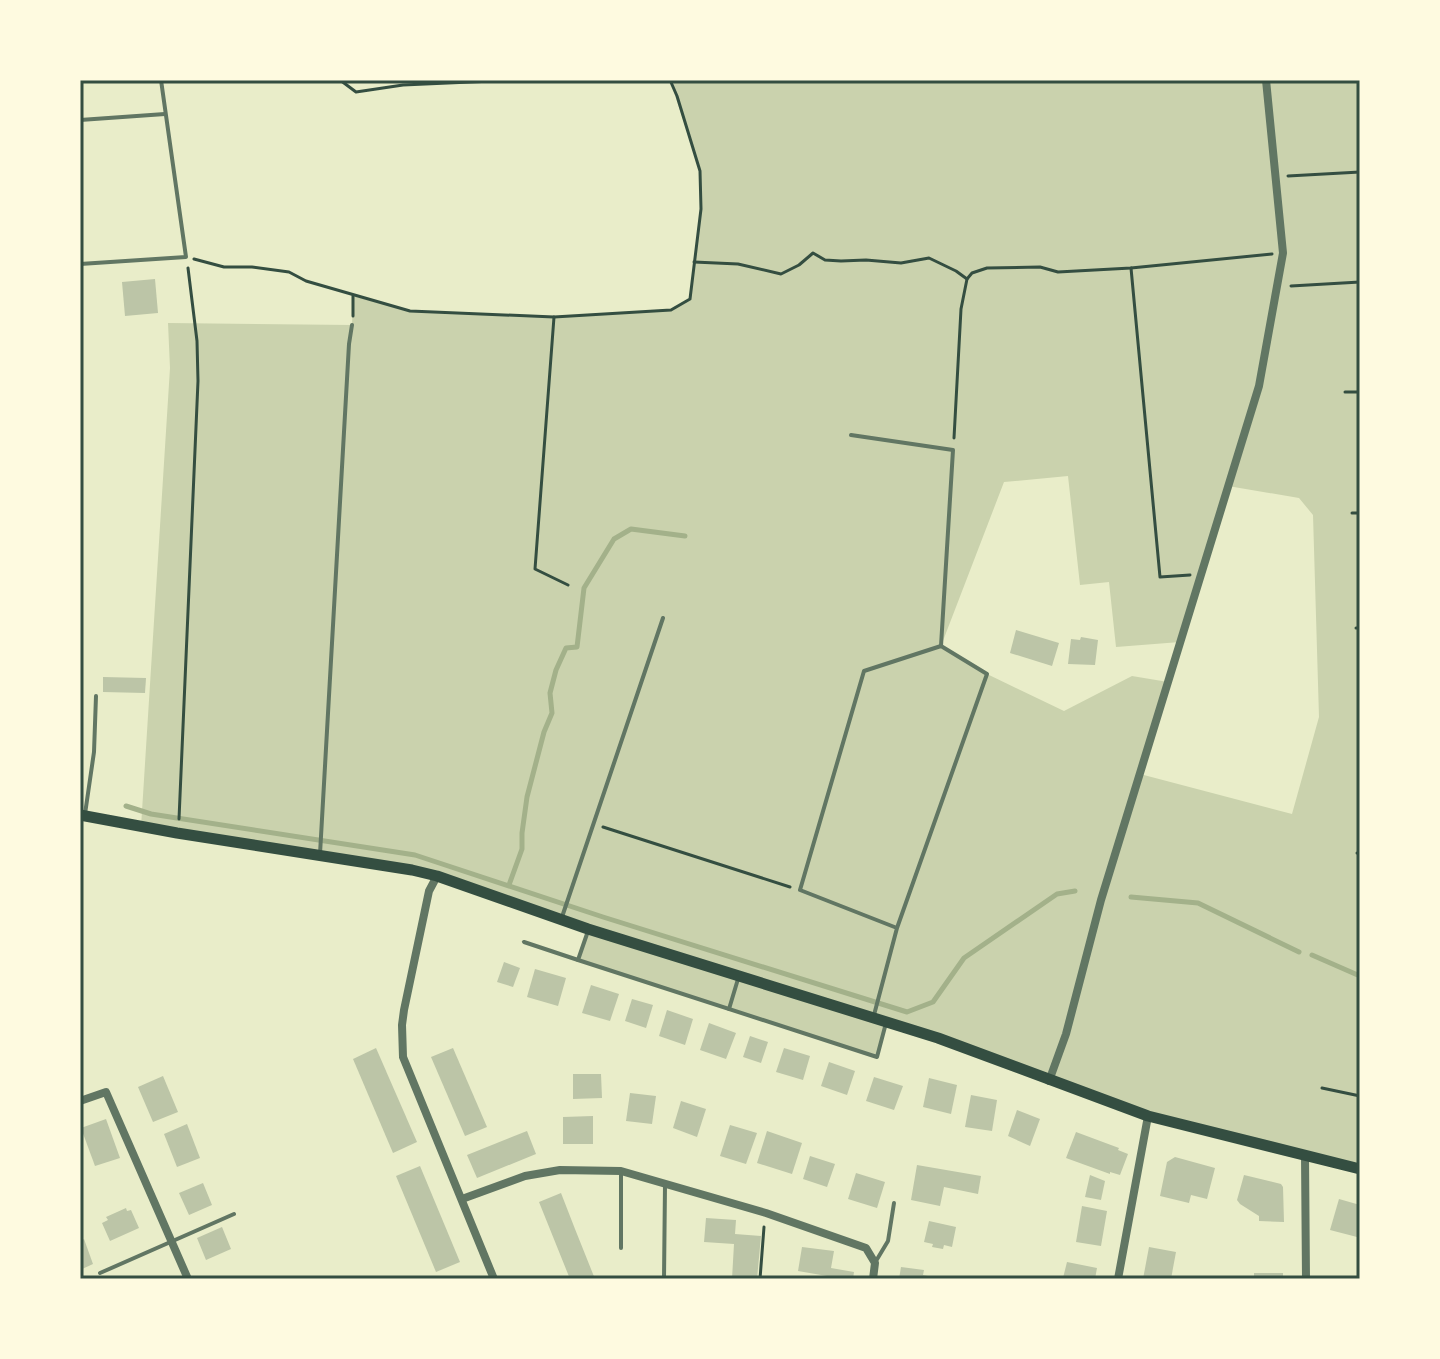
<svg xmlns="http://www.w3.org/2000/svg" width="1440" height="1359" viewBox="0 0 1440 1359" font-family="'Roboto Serif',serif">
<rect width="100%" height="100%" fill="#e9edc9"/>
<path fill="#cad2ad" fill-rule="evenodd" d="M670,80h690v1089l-212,-53 -261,-95 -10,36 -299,-97 10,-30 -151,-54 -296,-49 29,-459 -2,-45 184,2 1,-29 57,15 144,6 117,-7 19,-11 11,-91 -1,-37zM1068,476l12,109 29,-3 7,65 64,-5 48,-156 71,12 14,17 6,202 -27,97 -152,-40 28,-92 -36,-6 -68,35 -77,-37 -46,-28 63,-164z"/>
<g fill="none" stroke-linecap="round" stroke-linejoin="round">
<g stroke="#a3b18a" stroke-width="5">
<polyline points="126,806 151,814 415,855 603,917 907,1012 933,1002 964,958 1057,894 1075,891"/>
<polyline points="509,885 522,849 522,833 527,797 544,732 552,713 550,693 556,670 566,648 577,647 584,588 614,539 631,529 685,536"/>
<polyline points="1131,897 1198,903 1299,952"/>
<polyline points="1312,955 1360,976"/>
</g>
</g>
<g fill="#bcc5a7">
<polygon points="155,279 158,313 125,316 122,282"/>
<polygon points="1016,630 1059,643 1052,666 1010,653"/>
<polygon points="1081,637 1098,640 1095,665 1068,664 1071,639 1080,640"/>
<polygon points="103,677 146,678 145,693 103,692"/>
<polygon points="504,962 520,968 513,987 497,982"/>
<polygon points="535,969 566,978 558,1006 527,997"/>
<polygon points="591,985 619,994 610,1021 582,1013"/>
<polygon points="632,999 653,1005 646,1028 625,1021"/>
<polygon points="667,1010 693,1019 685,1045 659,1036"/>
<polygon points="709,1023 736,1033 726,1059 700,1050"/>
<polygon points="750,1036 768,1042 761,1063 743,1057"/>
<polygon points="376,1048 417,1142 393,1153 353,1059"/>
<polygon points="453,1048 487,1127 465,1136 431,1057"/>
<polygon points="784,1048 810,1056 803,1080 776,1072"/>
<polygon points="829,1062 855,1071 847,1095 821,1086"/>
<polygon points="573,1074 601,1074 602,1098 573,1099"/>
<polygon points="163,1076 178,1112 153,1122 138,1087"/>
<polygon points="874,1077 903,1086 894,1110 866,1101"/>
<polygon points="929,1078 957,1085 951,1114 923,1107"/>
<polygon points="630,1093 656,1096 652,1124 626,1121"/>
<polygon points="971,1095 997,1100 992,1131 965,1127"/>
<polygon points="681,1101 706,1109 697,1137 673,1128"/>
<polygon points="1017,1110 1040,1119 1030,1146 1008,1136"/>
<polygon points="593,1116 593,1144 563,1144 563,1117"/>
<polygon points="106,1119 120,1158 95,1166 81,1128"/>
<polygon points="187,1124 200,1158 177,1167 164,1134"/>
<polygon points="730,1125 757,1133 746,1164 720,1156"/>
<polygon points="527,1131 536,1154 477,1178 467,1155"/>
<polygon points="767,1131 802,1143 792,1174 757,1163"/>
<polygon points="1076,1132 1119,1148 1118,1150 1128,1154 1120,1175 1110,1172 1110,1174 1066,1158"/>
<polygon points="810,1156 835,1164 827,1187 803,1179"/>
<polygon points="1175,1157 1215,1168 1207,1199 1191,1195 1189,1203 1160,1196 1167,1162"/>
<polygon points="917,1165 981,1176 978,1194 944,1187 940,1206 911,1200"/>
<polygon points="420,1166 460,1262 436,1272 396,1176"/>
<polygon points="856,1173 885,1182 877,1208 848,1199"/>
<polygon points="1090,1175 1105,1181 1101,1200 1085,1197"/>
<polygon points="1244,1175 1281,1184 1283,1187 1284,1222 1259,1221 1259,1216 1240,1204 1237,1200"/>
<polygon points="203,1183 212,1205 189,1215 179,1193"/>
<polygon points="561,1193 575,1229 595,1279 570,1279 539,1202"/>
<polygon points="1339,1199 1360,1205 1360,1225 1357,1237 1330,1230"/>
<polygon points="1082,1206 1107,1211 1101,1246 1076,1242"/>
<polygon points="126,1208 127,1211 131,1210 139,1228 110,1241 102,1223 108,1220 106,1217"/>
<polygon points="706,1218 736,1220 735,1234 761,1236 757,1279 732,1279 734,1244 704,1242"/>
<polygon points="929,1221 956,1227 952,1247 944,1245 943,1249 932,1247 933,1244 924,1242"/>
<polygon points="222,1227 231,1249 206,1260 197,1238"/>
<polygon points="84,1239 93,1264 80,1270 80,1241"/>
<polygon points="802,1247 834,1251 831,1268 854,1272 853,1279 826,1279 827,1276 798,1271"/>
<polygon points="1149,1247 1176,1252 1171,1279 1143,1279"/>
<polygon points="1067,1262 1097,1268 1095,1279 1063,1278"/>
<polygon points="901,1267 924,1270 923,1275 928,1276 928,1279 899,1279"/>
<rect x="1254" y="1273" width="29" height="6"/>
</g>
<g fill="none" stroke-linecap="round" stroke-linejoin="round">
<g stroke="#344e41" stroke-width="3">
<polyline points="340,80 356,92 403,85 514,80"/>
<polyline points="1288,176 1360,172"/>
<polyline points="194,259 224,267 252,267 289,272 306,281 410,311 554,317 671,310 690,299 701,209 700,171 677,96 670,80"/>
<polyline points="694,262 738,264 781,274 799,265 813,253 825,260 841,261 866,260 901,263 929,258 956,271 967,279 961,309 954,438"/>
<polyline points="1131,268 1160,577 1190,575"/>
<polyline points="967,279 972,273 987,268 1040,267 1058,272 1131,268 1272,254"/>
<polyline points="1291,286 1360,282"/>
<polyline points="353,316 353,296"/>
<polyline points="554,317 535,569 568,585"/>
<polyline points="1345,392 1360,392"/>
<polyline points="1352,513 1360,513"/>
<polyline points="1356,628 1360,628"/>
<polyline points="179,819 198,381 197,341 188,268"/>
<polyline points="603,827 790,887"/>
<polyline points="1357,853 1360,853"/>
<polyline points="1322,1088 1360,1096"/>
<polyline points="760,1279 764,1227"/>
</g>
<g stroke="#617663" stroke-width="4">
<polyline points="80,120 165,114"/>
<polyline points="80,264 186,257 161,80"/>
<polyline points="851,435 953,450 941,646"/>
<polyline points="85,814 94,752 96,696"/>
<polyline points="320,854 349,344 352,325"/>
<polyline points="562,917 663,618"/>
<polyline points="588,931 578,960 877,1057 886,1023"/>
<polyline points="524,942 578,960"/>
<polyline points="729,1009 738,979"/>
<polyline points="874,1015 897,928 987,674 941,646 864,671 800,890 897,928"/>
<polyline points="621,1171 621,1248"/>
<polyline points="876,1261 888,1241 894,1203"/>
<polyline points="100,1273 234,1214"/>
<polyline points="664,1279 665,1185"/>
</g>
<g stroke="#617663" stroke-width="8">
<polyline points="437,876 429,891 404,1010 402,1025 403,1057 494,1279"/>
<polyline points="1049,1081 1066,1034 1101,900 1259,386 1283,253 1266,80"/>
<polyline points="80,1101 106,1092 188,1279"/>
<polyline points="1305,1155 1306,1279"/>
<polyline points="462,1199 525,1176 560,1170 621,1171 766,1213 866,1248 875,1263 873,1279"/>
<polyline points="1118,1279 1148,1116"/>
</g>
<polyline stroke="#344e41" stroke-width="11" points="80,815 177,833 412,870 437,876 588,929 938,1038 1148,1116 1360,1169"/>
</g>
<rect width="1440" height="1359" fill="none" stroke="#fefae0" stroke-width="164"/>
<rect x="82" y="82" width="1276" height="1195" fill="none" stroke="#344e41" stroke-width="3"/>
</svg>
